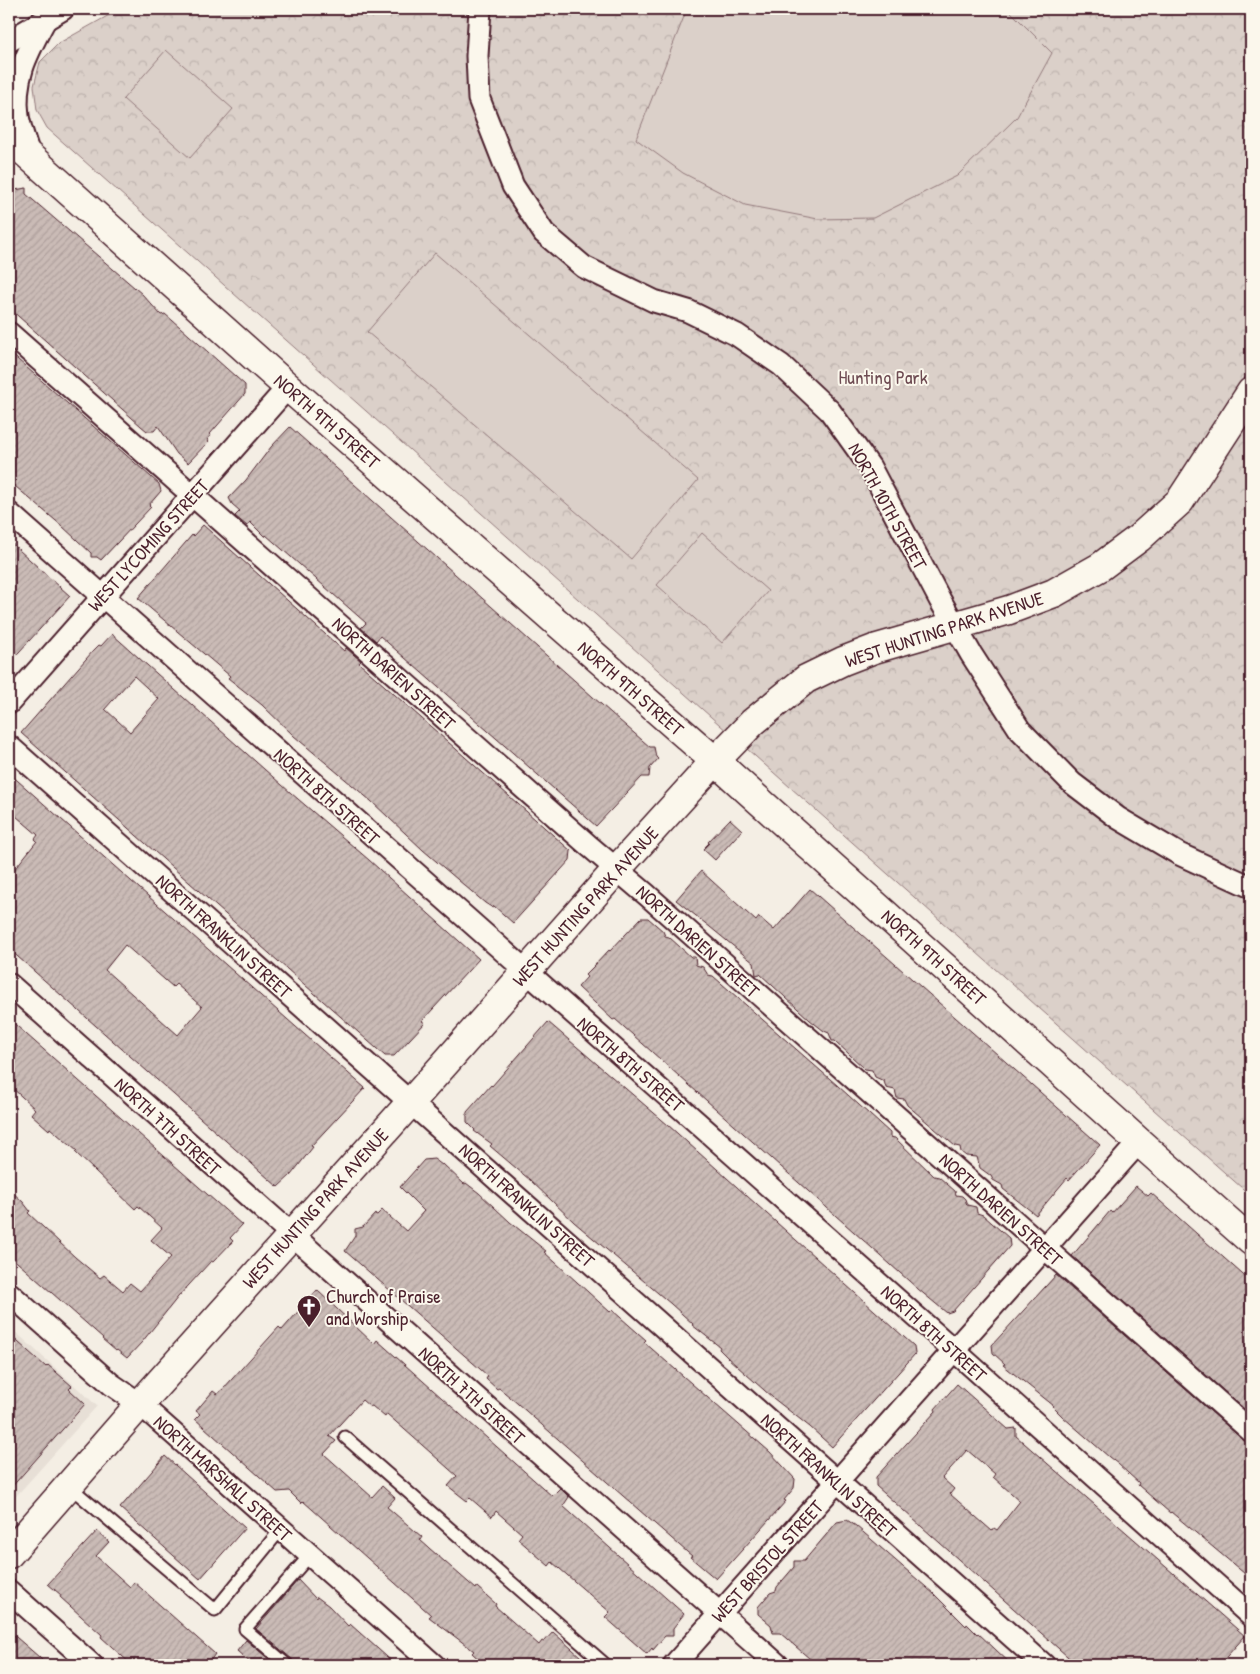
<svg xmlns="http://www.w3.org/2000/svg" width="1260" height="1674" viewBox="0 0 1260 1674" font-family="'Patrick Hand',sans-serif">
<defs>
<pattern id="park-crowns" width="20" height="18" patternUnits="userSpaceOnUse" patternTransform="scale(1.25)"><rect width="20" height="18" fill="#dbd0c9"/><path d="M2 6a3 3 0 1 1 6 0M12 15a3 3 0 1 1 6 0" fill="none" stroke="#bdb2ad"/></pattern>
<pattern id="building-hatch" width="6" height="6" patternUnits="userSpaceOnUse" patternTransform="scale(1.25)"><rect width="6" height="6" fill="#cabbb6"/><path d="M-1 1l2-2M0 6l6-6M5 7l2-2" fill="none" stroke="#afa09d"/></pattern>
</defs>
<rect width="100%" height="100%" fill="#f4eee4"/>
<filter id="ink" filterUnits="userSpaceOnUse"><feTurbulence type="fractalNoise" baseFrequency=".02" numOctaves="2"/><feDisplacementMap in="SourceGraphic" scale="10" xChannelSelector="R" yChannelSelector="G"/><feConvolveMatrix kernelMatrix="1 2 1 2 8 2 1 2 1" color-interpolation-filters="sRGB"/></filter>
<g filter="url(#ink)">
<polygon fill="#e7dfd6" points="9,1326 97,1406 9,1504"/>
<polygon fill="url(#park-crowns)" stroke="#92787a" points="120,9 1251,9 1251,1196 47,128 37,110 34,86 40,62 59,43"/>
<g fill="#dbd0c9" stroke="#92787a">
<polygon points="687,9 1008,9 1052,53 1017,117 957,176 873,218 818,219 745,205 683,173 636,139"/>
<polygon points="166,50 233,109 190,158 123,99"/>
<polygon points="435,253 698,480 631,559 367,332"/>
<polygon points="702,533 768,591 722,643 657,585"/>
<polygon points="1251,706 1251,797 1245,796"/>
</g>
<g fill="url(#building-hatch)" stroke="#4a1f2b" fill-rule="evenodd">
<polygon points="26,188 26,194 142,294 161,315 165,314 180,327 245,385 245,394 210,434 211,435 207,440 209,441 188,463 177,454 158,426 154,431 147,431 141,426 9,308 9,191"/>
<polygon points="9,352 159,484 161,491 149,505 151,507 101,560 97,557 91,557 91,553 62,526 9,481 9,403 11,400 9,397"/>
<polygon points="290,427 611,713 650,747 654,747 656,757 658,759 650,768 649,777 642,777 596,826 380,636 376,641 361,628 366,623 266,535 265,537 250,522 247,526 235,516 240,511 232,504 229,498 246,480 271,447"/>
<polygon points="203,525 344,651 346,648 361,661 359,663 571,851 570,860 513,923 494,906 493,908 485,903 423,850 371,801 294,736 262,705 228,678 230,676 138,598 192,535 193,536"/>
<polygon points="9,541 70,596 9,663"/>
<path d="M112,634l179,159 78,67 110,99 -57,62 3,2 -31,33h-9l-364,-323 72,-82 6,-6 2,1zM134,676l25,23 -29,33 -25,-23z"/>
<path d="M9,773l356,315 -54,58 2,1 -22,28 -13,12 -269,-238v-73l28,-35 -2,-2 3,-4 -29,-25zM125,945l48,42 3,-3 26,23 -24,28 -73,-65z"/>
<polygon points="730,819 742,830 715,860 703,849 709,843 708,842"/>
<polygon points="701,871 756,921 759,917 774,930 810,889 1100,1145 1069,1180 1067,1178 1036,1215 1003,1189 1002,1185 993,1180 991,1176 980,1168 977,1157 966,1156 961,1152 960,1147 955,1146 907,1105 904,1099 897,1098 895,1090 886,1088 884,1081 875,1077 872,1070 865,1069 835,1041 832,1041 829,1033 824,1031 810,1020 760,974 756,975 754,963 710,927 676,900"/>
<polygon points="641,918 648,918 663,931 665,936 669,937 691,957 695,957 696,965 703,967 708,975 713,976 838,1086 890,1133 890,1137 895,1138 934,1176 939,1177 955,1191 956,1195 962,1196 965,1199 967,1205 976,1207 977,1213 983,1215 1009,1238 1010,1246 953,1311 947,1313 918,1289 615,1019 613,1020 578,987 587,977 585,975 594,966 609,950 610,951"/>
<polygon points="9,1019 242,1225 230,1238 233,1241 213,1262 211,1261 178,1297 142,1342 127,1358 117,1350 116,1351 102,1339 103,1338 9,1255 9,1189 23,1202 30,1211 28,1213 75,1257 100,1278 104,1275 123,1291 130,1283 140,1291 171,1257 151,1240 162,1228 138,1206 135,1209 75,1152 77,1151 50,1128 49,1130 31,1114 35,1109 9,1085"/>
<polygon points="548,1022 668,1125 914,1346 915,1354 832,1447 810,1427 773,1398 728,1358 719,1349 720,1347 692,1325 693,1324 671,1304 574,1222 530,1180 490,1146 492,1144 474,1131 475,1130 467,1122 467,1112 491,1085 492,1086"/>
<polygon points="434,1159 442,1165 443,1164 464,1184 466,1183 479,1193 510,1222 546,1251 544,1252 610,1312 612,1310 646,1340 644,1342 770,1452 795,1479 794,1488 784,1500 786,1501 716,1579 690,1557 692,1556 687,1552 510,1397 499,1388 497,1389 486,1379 488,1376 345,1251 355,1236 355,1229 363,1227 375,1214 377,1215 382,1210 406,1231 424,1211 400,1187 424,1160"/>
<polygon points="1136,1186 1148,1196 1151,1193 1251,1282 1251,1415 1072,1256 1110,1211 1112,1213"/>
<polygon points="1056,1275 1243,1440 1251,1443 1251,1579 1171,1512 1170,1513 1138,1485 1139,1483 1118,1464 1109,1457 1063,1417 1053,1407 1054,1406 1003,1365 1005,1364 993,1353 992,1345"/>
<polygon points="317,1290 374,1344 377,1340 552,1496 560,1488 569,1497 563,1506 684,1614 673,1628 673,1636 665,1636 653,1650 652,1648 647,1654 605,1617 610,1612 597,1601 552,1562 549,1566 518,1539 522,1534 496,1511 492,1517 470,1498 467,1501 448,1486 457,1476 387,1414 385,1417 372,1406 370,1407 362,1400 329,1436 336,1441 324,1454 372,1497 382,1486 395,1498 387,1507 422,1537 420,1540 429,1548 476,1589 477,1587 496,1604 495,1606 539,1645 542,1641 544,1642 553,1632 590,1665 485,1665 472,1653 474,1651 429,1617 431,1615 303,1501 301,1503 289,1491 277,1492 195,1419 200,1414 196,1411 213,1391 217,1394 223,1389 279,1327 282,1330"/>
<polygon points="9,1334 46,1367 48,1365 72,1386 69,1389 85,1404 9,1490"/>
<path d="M957,1384l51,45 8,-1v8l229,200 -26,29h-142l-201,-179v-9l60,-66 -1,-2zM967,1450l28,24 -2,3 27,24 -23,29 -3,-2 -2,3 -42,-37 4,-5 -12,-11z"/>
<polygon points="165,1456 245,1528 200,1579 120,1508"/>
<polygon points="847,1520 856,1526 934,1594 966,1626 967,1624 977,1634 978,1633 1012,1665 817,1665 780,1633 773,1633 771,1625 758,1614 758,1607 770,1593 776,1591 777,1587 794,1567 794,1561 804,1561 837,1522"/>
<polygon points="97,1531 109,1542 96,1556 130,1587 134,1582 215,1654 207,1665 132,1665 101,1637 102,1635 60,1597 61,1595 48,1584"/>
<polygon points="298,1580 316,1599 317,1597 329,1606 348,1626 350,1624 396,1665 294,1665 292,1659 256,1629"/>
<polygon points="9,1631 39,1657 47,1665 9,1665"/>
<polygon points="246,1640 276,1665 253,1665 237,1651"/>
</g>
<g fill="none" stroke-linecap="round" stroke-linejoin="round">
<defs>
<g id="lane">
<polyline points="345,1437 606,1665"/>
<polyline points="69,1486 215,1610 281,1529"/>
<polyline points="287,1665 245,1629 310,1555"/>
</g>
<g id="street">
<polyline points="480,9 477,56 479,99 513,186 544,233 584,267 654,301 688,311 737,335 781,365 830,411 870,467 940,600 971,654 1020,730 1072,783 1118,818 1179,854 1251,887"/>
<polyline points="9,41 63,9"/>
<path d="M30,157c-4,-13 -10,-28 -12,-41 -5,-39 10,-64 27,-96"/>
<polyline points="9,333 588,845 647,895 1251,1431"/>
<polyline points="9,513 938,1336 1251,1616"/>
<polyline points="9,703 288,387"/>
<polyline points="9,746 1044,1665"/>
<polyline points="9,984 778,1665"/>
<polyline points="9,1293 111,1384 140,1404 434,1665"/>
<polyline points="9,1591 92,1665"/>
<polyline points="674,1665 1139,1142"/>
</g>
<g id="secondary">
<polyline points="9,138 288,387 715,761 1139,1142 1251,1241"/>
<polyline points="9,1554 140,1404 411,1102 617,869 715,761 753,722 806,679 843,661 874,649 1009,610 1054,593 1100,567 1139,538 1180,501 1251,392"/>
</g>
</defs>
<use href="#lane" stroke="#4a1f2b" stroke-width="15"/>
<use href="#street" stroke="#4a1f2b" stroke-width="25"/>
<use href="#secondary" stroke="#4a1f2b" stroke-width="31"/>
<use href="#lane" stroke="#fbf7ec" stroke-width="11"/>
<use href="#street" stroke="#fbf7ec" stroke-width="21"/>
<use href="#secondary" stroke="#fbf7ec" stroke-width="28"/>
</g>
</g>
<defs>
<symbol id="church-pin" viewBox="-11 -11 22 30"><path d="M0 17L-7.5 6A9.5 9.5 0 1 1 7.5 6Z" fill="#4a1f2b" stroke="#fbf7ec"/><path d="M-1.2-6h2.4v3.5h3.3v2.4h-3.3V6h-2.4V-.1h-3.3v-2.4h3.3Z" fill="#fff"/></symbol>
</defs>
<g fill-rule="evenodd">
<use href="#church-pin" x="295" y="1293" width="28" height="38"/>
</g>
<g text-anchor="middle" stroke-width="4" stroke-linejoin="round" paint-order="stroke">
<g font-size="19" fill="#6e4b52" stroke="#fbf7ec">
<text x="883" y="384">Hunting Park</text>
</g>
<g font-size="19" fill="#4a1f2b" stroke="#fbf7ec">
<text transform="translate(327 421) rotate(41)" y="7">NORTH 9TH STREET</text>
<text transform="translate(888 506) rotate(61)" y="7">NORTH 10TH STREET</text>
<text transform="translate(148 545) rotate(-48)" y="7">WEST LYCOMING STREET</text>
<text transform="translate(944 629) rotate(-18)" y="7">WEST HUNTING PARK AVENUE</text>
<text transform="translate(394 673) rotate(42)" y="7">NORTH DARIEN STREET</text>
<text transform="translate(631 688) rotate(41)" y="7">NORTH 9TH STREET</text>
<text transform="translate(327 796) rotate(42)" y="7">NORTH 8TH STREET</text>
<text transform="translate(585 906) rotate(-48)" y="7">WEST HUNTING PARK AVENUE</text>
<text transform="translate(224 936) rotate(42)" y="7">NORTH FRANKLIN STREET</text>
<text transform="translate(698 941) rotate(42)" y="7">NORTH DARIEN STREET</text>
<text transform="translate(934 957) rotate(42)" y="7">NORTH 9TH STREET</text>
<text transform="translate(631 1064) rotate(41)" y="7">NORTH 8TH STREET</text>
<text transform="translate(168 1126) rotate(42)" y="7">NORTH 7TH STREET</text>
<text transform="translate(527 1205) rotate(42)" y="7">NORTH FRANKLIN STREET</text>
<text transform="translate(315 1208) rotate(-48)" y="7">WEST HUNTING PARK AVENUE</text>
<text transform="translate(1001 1209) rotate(42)" y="7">NORTH DARIEN STREET</text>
<text transform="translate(934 1333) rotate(42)" y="7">NORTH 8TH STREET</text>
<text transform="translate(472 1395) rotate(42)" y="7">NORTH 7TH STREET</text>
<text transform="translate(829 1475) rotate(42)" y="7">NORTH FRANKLIN STREET</text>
<text transform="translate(223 1478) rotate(42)" y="7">NORTH MARSHALL STREET</text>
<text transform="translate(767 1561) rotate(-48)" y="7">WEST BRISTOL STREET</text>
</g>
<g font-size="19" fill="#4a1f2b" stroke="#fbf7ec" text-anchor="start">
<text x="326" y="1303">Church of Praise<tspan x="326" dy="22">and Worship</tspan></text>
</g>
</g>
<rect width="1260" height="1674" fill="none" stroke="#fbf7ec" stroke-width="30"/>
<rect x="15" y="15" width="1230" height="1644" fill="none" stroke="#4a1f2b" stroke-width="2" filter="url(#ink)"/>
</svg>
